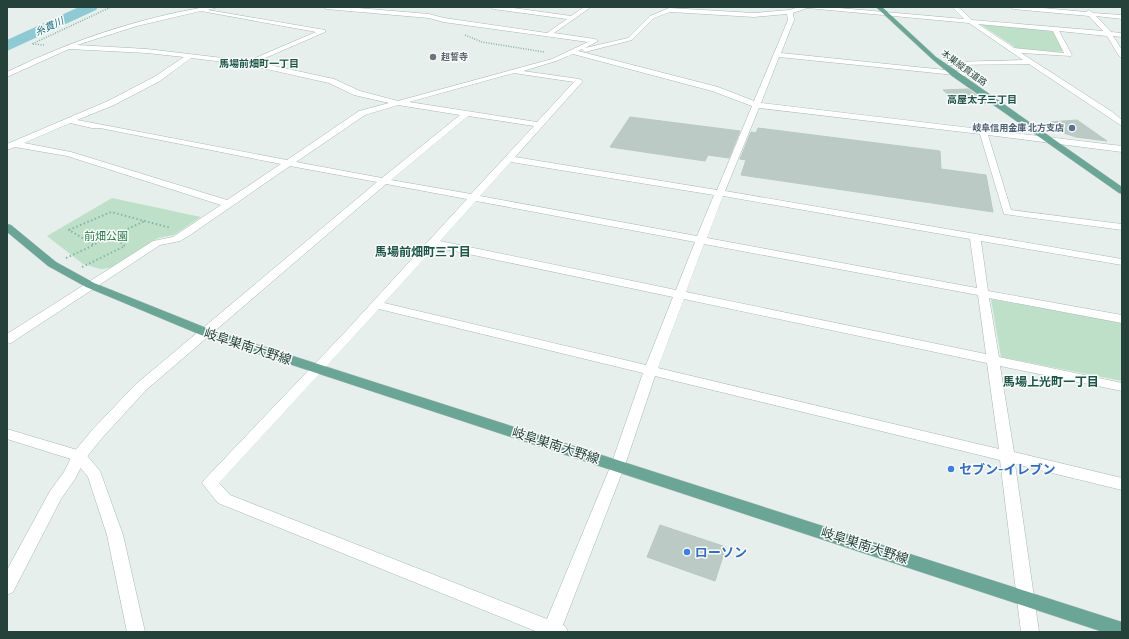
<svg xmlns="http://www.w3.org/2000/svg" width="1129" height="639" viewBox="0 0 1129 639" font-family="Manrope,'Noto Sans JP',sans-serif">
<rect width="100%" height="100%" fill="#e6efeb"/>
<g fill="#bfe0c8">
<polygon points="986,24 1047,30 1053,32 1063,51 1059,52 1016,48 981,25"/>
<polygon points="112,198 201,217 174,235 158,238 116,267 101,269 83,264 47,236"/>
<polygon points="991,299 1122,323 1122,381 1001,357"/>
</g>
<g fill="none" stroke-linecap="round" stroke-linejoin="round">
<polygon fill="#8ec9d4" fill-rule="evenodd" points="79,7 98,7 96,10 7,51 7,40"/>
</g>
<g fill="#bbcac4" stroke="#b8c9c2">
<polygon points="968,89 988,103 960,104 943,90"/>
<polygon points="630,117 740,131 729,158 708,155 705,161 610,147"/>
<polygon points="1077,120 1107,141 1076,137 1064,133 1050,122"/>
<polygon points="758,128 940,151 941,169 986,175 993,212 741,175 746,160 740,159 751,132 756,133"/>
<polygon points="660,525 726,547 715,581 647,557"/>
</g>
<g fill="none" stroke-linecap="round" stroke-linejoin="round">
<defs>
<path id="minor" d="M205,7h13l-10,3 117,20v2l-69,30 78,17 26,12 38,10 154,-42 36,-17 -145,-20 -14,-4 -103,-9 -3,-2h23l83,7 15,4 103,15 20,-14 -74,-10 -3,-2h16l65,9 13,-9h7l-37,26 41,6 3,2 -13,7 43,-10 22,-22 19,-8 85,5 35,-3 10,-3h29l136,12 -12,-12h6l14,13 131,11 -14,-15 -76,-7 -3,-2h22l54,5 3,-2 4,3 29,2v4l-26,-3 15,16 11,1v4l-9,-1 9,14v8l-3,-2 -12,-20 -48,-5 13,24 -1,1 -50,-3 90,58 11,9v6l-93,-62 -81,1 -1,-1 3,-2 73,-2 -54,-37 -162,-15 -14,5 1,7 -13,33 184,19 4,2 -4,2 -186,-19 -18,46 361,43v6l-134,-17 23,75 111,14v6l-118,-16 -24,-80 -221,-26 -34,83 397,68v6l-141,-24 7,50 134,24v8l-133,-25 10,59 123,26v8l-122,-25 14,86 108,26v12l-107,-26 24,168h-18l-21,-172 -345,-84 -30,89 -62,160 2,1 3,6h-30l-320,-129 -16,-20 3,-4 141,-148 121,-132 -81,-15 -240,206 -43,47 -18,22 -10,20 -14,20 -48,93 -6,3v-25l43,-79 14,-19 10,-20 19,-23 43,-45 241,-202 -87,-16 -100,69 -10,6 -20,4 -149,98 -4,1v-10l146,-93 20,-4 48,-32 -154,-49 -52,-9 -8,3v-6l101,-43 46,-24 30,-20 -37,-4 -78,-4 -62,28v-5c63,-31 129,-53 198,-65zM201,11l115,21 -68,29 -101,-12 -70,-4 60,-19zM670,12l84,5 33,-3 1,6 -34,81 -36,-14 -140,-36 4,-2 3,3 47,-12 22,-22zM978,24l75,7 11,22 -50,-5zM573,54l139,37 40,15 -35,84 -202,-33 68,-76 -4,-2 -56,-8 33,-10zM191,58l58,7 80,18 25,12 35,8 -30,8 -72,49 -210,-40 37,-15 46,-24zM514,73l60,9 -37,40 -128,-20zM398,105l62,10 -78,63 -86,-16 69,-47zM468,116l66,10 -63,68 -80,-14zM70,123l22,5h8l181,36 -54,36 -156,-48 -47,-9zM511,162l203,33 -17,41 -217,-40zM723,196l247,43 7,49 -270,-50zM476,201l219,41 -19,48 -236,-49zM704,244l274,51 8,59 -300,-62zM435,247l238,50 -27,68 -262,-62zM684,299l303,64 12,86 -341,-81zM379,309l264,64 -32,92 -64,154 -317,-124 -11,-12z"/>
<polygon id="tertiary" points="7,429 84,452 100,471 123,535 145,632 127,632 107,535 88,477 74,460 7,439"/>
<g id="primary">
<polygon points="876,7 882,7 936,57 958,72 1122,187 1122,194 1119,193 952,76 932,59"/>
<polygon points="7,224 11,225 56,262 94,283 209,329 1122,622 1122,632 1103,632 201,335 86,287 48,266 7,232"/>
</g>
</defs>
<use href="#minor" stroke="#a8b8b2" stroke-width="1"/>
<use href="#tertiary" stroke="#a8b8b2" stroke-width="1"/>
<use href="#primary" stroke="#c2cac8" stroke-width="1"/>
<g stroke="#86b3a5" stroke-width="1.5" stroke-dasharray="1 1.5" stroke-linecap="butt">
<polyline points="465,35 482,42 544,52"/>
<polyline points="44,45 32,44 111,7"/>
</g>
<g stroke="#86b3a5" stroke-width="2" stroke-dasharray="1.5 2.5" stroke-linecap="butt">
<polyline points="95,244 145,221"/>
<polyline points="66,258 94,245 69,230 111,212 171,228"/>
<polyline points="82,267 125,246 113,236"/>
</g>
<use href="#minor" fill="#fff" fill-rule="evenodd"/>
<use href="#tertiary" fill="#fff" fill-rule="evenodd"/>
<use href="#primary" fill="#6aa596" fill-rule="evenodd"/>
</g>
<circle fill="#6b7280" stroke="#f7fbf9" stroke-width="1.5" cx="433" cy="57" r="4"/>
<circle fill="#5c6f8a" stroke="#f7fbf9" stroke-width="1.5" cx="1072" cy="128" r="4"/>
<g fill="#3f7fe0" stroke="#f7fbf9" stroke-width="1.5">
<circle cx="951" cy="469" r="4"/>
<circle cx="687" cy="552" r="4"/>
</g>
<g text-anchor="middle" stroke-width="3" stroke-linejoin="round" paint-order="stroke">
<g font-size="9" font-weight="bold" fill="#5b616d" stroke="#f7fbf9" text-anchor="start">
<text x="441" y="60">超誓寺</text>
</g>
<g font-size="9" fill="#24423a" stroke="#f7fbf9">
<text transform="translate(964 68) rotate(36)" y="3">本巣縦貫道路</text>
</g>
<g font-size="9" font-weight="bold" fill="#4e5e75" stroke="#f7fbf9" text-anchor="end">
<text x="1064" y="131">岐阜信用金庫 北方支店</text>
</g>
<g font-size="10" font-style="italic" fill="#1c6f80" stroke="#f7fbf9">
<text transform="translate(49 26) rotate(-25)" y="4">糸貫川</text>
</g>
<g font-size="10" font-weight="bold" fill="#1f5548" stroke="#f7fbf9">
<text x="259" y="67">馬場前畑町一丁目</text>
<text x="982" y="103">高屋太子三丁目</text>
</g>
<g font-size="11" fill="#2d7a4b" stroke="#f7fbf9">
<text x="106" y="240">前畑公園</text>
</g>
<g font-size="12" font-weight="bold" fill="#1f5548" stroke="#f7fbf9">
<text x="423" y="256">馬場前畑町三丁目</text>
<text x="1051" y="386">馬場上光町一丁目</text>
</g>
<g font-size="13" fill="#24423a" stroke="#f7fbf9">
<text transform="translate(248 346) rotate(18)" y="5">岐阜巣南大野線</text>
<text transform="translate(556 445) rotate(18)" y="5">岐阜巣南大野線</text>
<text transform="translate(865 545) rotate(18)" y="5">岐阜巣南大野線</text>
</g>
<g font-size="13" font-weight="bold" fill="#366cbe" stroke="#f7fbf9" text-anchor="start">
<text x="959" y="474">セブン-イレブン</text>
<text x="695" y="557">ローソン</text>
</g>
</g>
<rect width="1129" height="639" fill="none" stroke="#24423a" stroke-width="16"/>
</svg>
